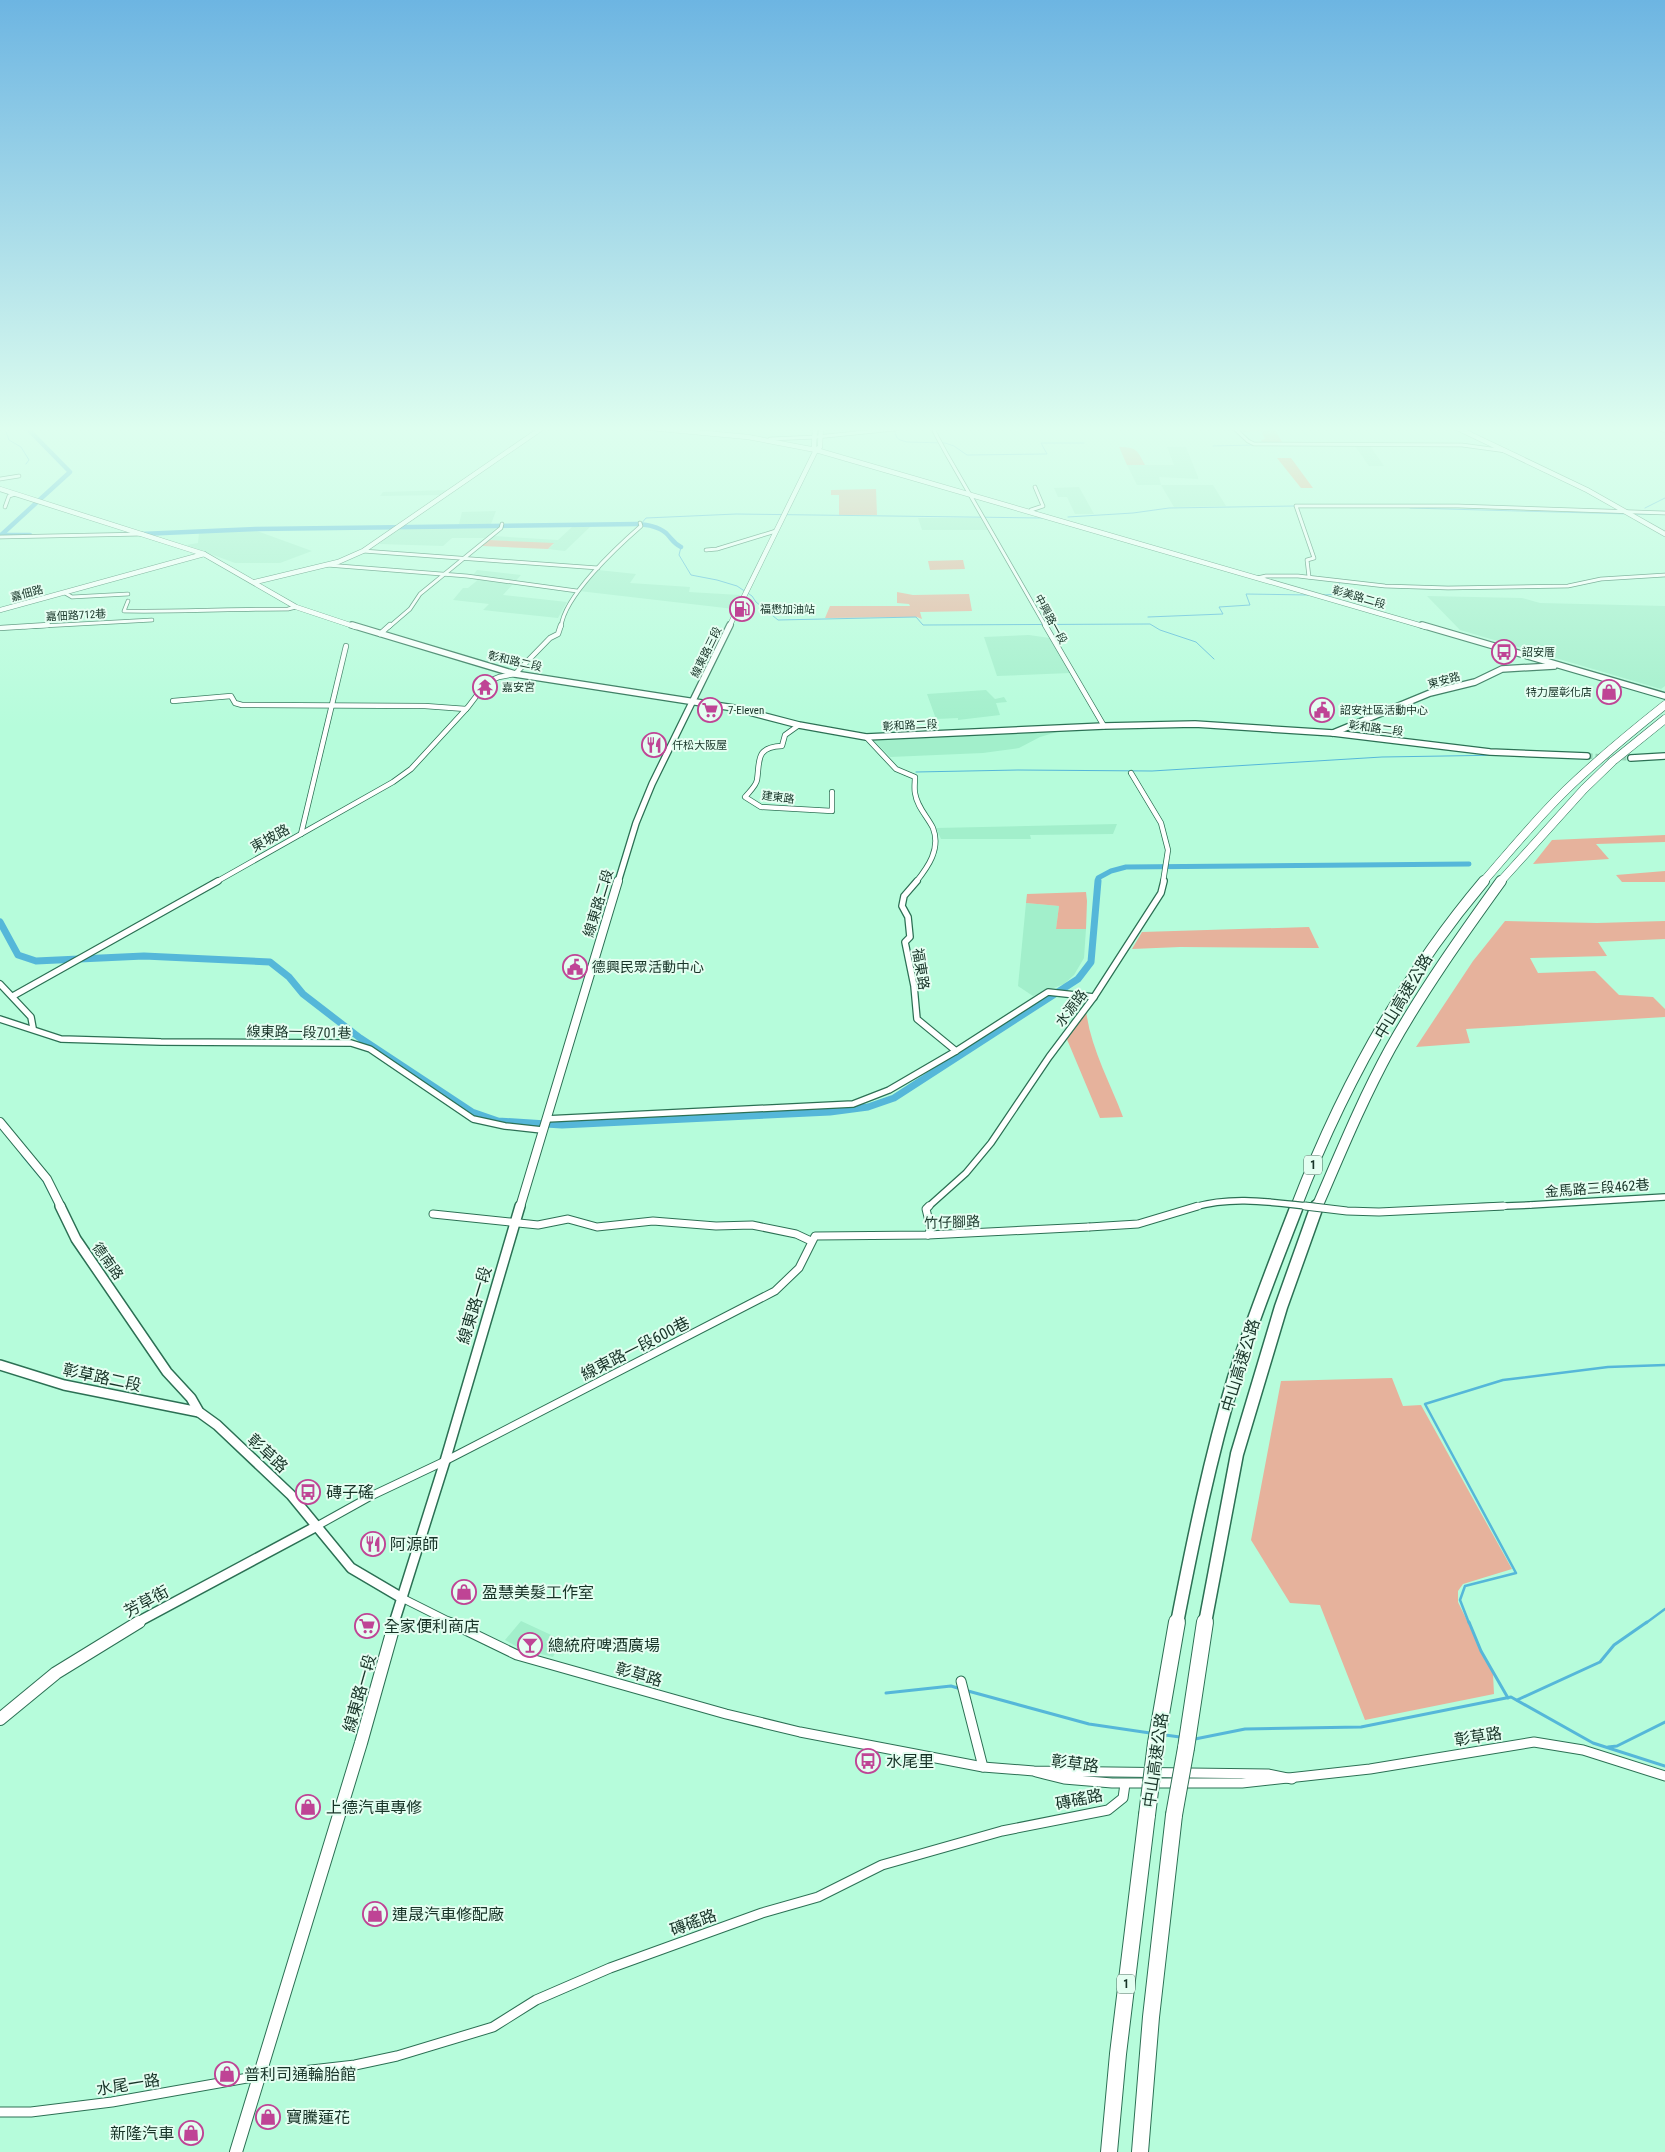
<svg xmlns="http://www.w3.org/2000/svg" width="1665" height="2152" viewBox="0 0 1665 2152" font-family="'Roboto Condensed','Noto Sans TC',sans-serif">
<rect width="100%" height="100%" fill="#b6fcdb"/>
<g fill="#a2efcb">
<polygon points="1355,446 1370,446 1384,466 1369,466"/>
<polygon points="1167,447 1186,447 1198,477 1198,479 1159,477 1161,485 1213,485 1226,506 1174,507 1161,485 1137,485 1127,465 1174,465"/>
<polygon points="1079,487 1094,514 1075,514 1067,497 1058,497 1054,488"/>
<polygon points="449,490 442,495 380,496 383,492"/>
<polygon points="496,511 491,524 459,524 462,512"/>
<polygon points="918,518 980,518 988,530 922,530"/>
<polygon points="572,527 590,527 565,551 548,549 554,544 489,540 494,536 558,540"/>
<polygon points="496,528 485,538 452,538 443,546 379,544 399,529"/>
<polygon points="241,531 257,531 312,551 280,563 235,563 186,545 198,543 199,533"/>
<polygon points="477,570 521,575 503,595 567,602 558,618 483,610 489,604 453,600 463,588 468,588 479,579 471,578"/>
<polygon points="598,570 636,574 630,583 690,587 689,592 740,595 734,609 579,591"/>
<polygon points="1427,596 1522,598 1540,603 1665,606 1665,686 1661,689 1460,630"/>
<polygon points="1029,635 1050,638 1070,673 997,676 984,637"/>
<polygon points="986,690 995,699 1004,697 1007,702 996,703 1000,715 958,720 958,718 936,719 927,694"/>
<polygon points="1064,730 1040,737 1019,748 983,753 890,757 871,738"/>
<polygon points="1117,824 1113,834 1030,835 1031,839 941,839 936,828"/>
<polygon points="1026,903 1059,906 1056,929 1086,929 1084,958 1074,975 1064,984 1033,996 1018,986"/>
<polygon points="521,1621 562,1640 553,1657 521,1649 505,1640"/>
</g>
<g fill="#e6b29c">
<polygon points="1238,426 1273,427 1284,445 1263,445 1261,440 1265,439 1261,431 1244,432 1238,429"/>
<path d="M1119,447c18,0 18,3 26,18h-18z"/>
<polygon points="876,489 877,515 839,515 839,495 831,495 831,490"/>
<polygon points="489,540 554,543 548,549 482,546"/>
<polygon points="963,560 965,569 930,570 928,561"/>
<polygon points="897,592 913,595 969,594 972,611 920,612 922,619 917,617 825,618 830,606 910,606 909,604 897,603"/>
<polygon points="1665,835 1665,842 1596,844 1609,859 1533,864 1552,840"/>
<polygon points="1665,871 1665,882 1622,882 1616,875"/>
<polygon points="1086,892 1087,901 1086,929 1056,929 1059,906 1026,903 1027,894"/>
<polygon points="1505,921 1597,923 1665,921 1665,939 1598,942 1607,956 1530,958 1538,973 1595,971 1619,995 1653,997 1665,1009 1665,1017 1466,1029 1470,1043 1416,1047 1473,961"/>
<polygon points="1309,927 1319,948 1180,947 1132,949 1142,932"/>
<path d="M1086,1010c4,37 24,72 37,107l-23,1 -34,-81z"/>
<polygon points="1392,1378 1403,1406 1421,1405 1512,1569 1463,1584 1458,1591 1458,1602 1493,1674 1494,1694 1365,1720 1320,1605 1290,1603 1251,1540 1281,1381"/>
</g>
<polygon fill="#f4a584" points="1277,458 1291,458 1313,488 1301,488"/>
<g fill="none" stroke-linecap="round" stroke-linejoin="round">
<g stroke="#55b7d9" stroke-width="1">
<polyline points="893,426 897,438 900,440 907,442 945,443 954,446 967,455 1047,454 1041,443 1084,443"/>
<polyline points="1135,426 1147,427"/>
<polyline points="0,428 5,429 9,440 21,447 29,460 26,464"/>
<polyline points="1213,446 1254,445"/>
<polyline points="1410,508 1628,514"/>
<polyline points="1645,508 1665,498"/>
<polyline points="1632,514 1663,514"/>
<polyline points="1068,517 1133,513 1169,508 1295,506"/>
<polyline points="641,524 646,518 736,514 1042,518"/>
<polyline points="681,547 679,555 691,575 717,580 737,586 752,596 756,602 778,620 916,617 923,625 1150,624 1160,630 1196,642 1214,659"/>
<polyline points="1323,595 1342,594 1339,583"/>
<polyline points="1148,617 1223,614 1219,607 1250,605 1246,594 1308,595"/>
<polyline points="916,772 1018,770 1152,771 1382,757 1508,755"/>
</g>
<polyline stroke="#55b7d9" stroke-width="2" points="22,1155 43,1180 57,1207"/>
<g stroke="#55b7d9" stroke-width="2.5">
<polyline points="72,1241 83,1257"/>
<polyline points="1469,1623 1460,1600 1465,1586 1516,1573 1425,1404 1503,1380 1608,1367 1665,1365"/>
<polyline points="1646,1623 1665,1609"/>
</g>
<g stroke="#55b7d9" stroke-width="3">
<polyline points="1469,1622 1481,1651 1508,1698"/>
<polyline points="968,1691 1089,1724 1150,1733"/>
<polyline points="886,1693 951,1686 961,1689"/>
<polyline points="1517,1700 1600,1662 1614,1645 1647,1622"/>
<polyline points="1165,1735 1180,1737"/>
<polyline points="1195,1739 1245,1729 1361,1727 1511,1697 1593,1743 1665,1766"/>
<polyline points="1608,1747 1617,1746 1665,1722"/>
</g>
<g stroke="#55b7d9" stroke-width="4.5">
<path d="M141,534l115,-5 381,-5c10,1 21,2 29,9 6,6 7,10 15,14"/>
<polyline points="1,535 30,535"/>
<polyline points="0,536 70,472 25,426"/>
</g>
<polyline stroke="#55b7d9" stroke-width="5" points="1098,882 1098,878 1111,871 1126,867 1469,864"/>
<polyline stroke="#55b7d9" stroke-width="7" points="0,922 18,955 36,961 144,956 270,962 289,977 303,994 360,1038 472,1112 498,1121 562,1125 830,1112 868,1107 894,1098 1078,979 1091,962 1098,881"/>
<polyline stroke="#96d4b7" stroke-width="5.5" stroke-dasharray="5.5 3" stroke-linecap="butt" points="1587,756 1631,758"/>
<defs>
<g id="street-far4">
<polyline points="934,426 934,431 946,453 1046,627"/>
<polyline points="1148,426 1234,428 1248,441 1254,444 1462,445 1506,451"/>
<polyline points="1652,426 1665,431"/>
<polyline points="519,427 543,428"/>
<polyline points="770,439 816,437 895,429"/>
<polyline points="0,479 19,476"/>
<polyline points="5,507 9,496 15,494"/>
<polyline points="1031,510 1043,506 1035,487"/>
<polyline points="0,537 143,534"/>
<polyline points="706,550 717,549 776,531"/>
<polyline points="363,551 598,568"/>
<polyline points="327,565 467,576 577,591"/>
<polyline points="1309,577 1307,560 1314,558 1296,506 1458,506 1665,513"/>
<polyline points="1257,578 1266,576 1298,576 1385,586 1448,588 1568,586 1601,579 1665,575"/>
<polyline points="65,593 72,597 128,594"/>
<path d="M128,601l-4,10c55,1 109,-2 164,-2l8,-2"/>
<polyline points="24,627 152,620"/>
<polyline points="389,627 410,609 420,594 501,528 502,524"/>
<path d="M561,627c3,-31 56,-80 80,-101l-1,-3"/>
</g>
<g id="street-far3">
<polyline points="1045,625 1104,726"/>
<polyline points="0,628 48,625"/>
<polyline points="380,634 390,625"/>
<polyline points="173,701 231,696 235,703 242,705 425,706 466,709"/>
<path d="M799,725l-14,10 -3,11c-27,1 -22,15 -25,34 -1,6 -8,12 -12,17l16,10 71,4v-19"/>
<path d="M866,737l30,32 19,8c0,5 -1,11 0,16 2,14 12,23 18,35 8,21 -5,39 -17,54"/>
<polyline points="1131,773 1161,823 1168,850 1163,882"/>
<polyline points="301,834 346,646"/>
<polyline points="216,882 393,782 411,769 468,707 487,682 499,677 515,674 550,638 558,634 561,625"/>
</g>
<g id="street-far2">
<polyline points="917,881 904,896 902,906 908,917 910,937 905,942 914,986 917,1019 956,1051"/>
<polyline points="0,984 31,1017 33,1028"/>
<polyline points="13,996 218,881"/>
<polyline points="0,1019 61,1039 161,1042 351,1043 370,1049 473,1119 505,1126 542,1130"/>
<polyline points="546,1119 853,1104 889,1090 956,1051 1048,992 1094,997"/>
<polyline points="1530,1205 1665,1197"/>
<polyline points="928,1207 966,1173 991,1143 1049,1057 1094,997 1161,893 1164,881"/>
</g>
<g id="street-far1">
<polyline points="433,1214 538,1225 568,1219 597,1227 653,1221 716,1226 752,1225 796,1234 811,1241"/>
<polyline points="928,1235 931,1229 926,1209 929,1206"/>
<polyline points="317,1526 371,1496 445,1461 775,1291 799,1268 815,1236 928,1235 1089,1227"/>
<polyline points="402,1598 452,1623"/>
</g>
<g id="street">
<polyline points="449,1622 517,1655 726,1714 800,1732 983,1767 1034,1771 1268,1774 1292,1779"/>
<polyline points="961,1681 983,1767"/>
<polyline points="1036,1772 1064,1779 1112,1783 1242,1783 1370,1769 1534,1742 1583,1750 1665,1776"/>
<polyline points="0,2112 31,2112 112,2102 259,2076 355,2065 397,2056 493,2027 536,2000 610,1968 762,1913 818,1897 882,1865 1002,1831 1108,1810 1123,1798 1125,1784"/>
</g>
<g id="secondary-far4">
<polyline points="629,426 748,437 816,450 1426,627"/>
<polyline points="815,426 814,447 816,450"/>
<polyline points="1453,426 1587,490 1665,534"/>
<polyline points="0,489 204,554 296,607 356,627"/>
<polyline points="255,582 338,562 363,551 545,426"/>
<polyline points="0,610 204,554"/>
<polyline points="729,627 816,450 820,447 821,426"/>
</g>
<g id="secondary-far3">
<polyline points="352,625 515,674 734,708 799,725 866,737 1104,726 1195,724 1333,733 1490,752 1587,756"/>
<polyline points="1422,625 1665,696"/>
<polyline points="1333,733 1430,693 1475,682 1502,669 1554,666"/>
<polyline points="1631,758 1665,756"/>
<polyline points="618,882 636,823 652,784 730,625"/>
</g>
<g id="secondary-far2">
<polyline points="0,1122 47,1179 61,1207"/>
<polyline points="520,1207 618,881"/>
</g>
<g id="secondary-far1">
<polyline points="60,1206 76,1239 167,1372 191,1398 199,1412 217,1425 291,1495 351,1568 402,1598"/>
<polyline points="0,1365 64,1385 199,1412"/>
<polyline points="136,1623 317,1526"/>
<polyline points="394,1623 445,1461 520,1206"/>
</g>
<g id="secondary">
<polyline points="0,1719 56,1673 139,1622"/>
<polyline points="236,2152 361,1743 395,1622"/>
</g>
<g id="highway-far3">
<path d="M1483,882c27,-31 53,-63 83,-92 31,-30 65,-58 99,-85"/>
<polyline points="1500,882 1584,789 1613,761 1665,719"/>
</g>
<g id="highway-far2">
<path d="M1296,1207c45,-117 107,-230 188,-326"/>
<path d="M1317,1207c23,-53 45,-107 73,-158 33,-59 72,-114 111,-168"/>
</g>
<g id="highway-far1">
<path d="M1177,1623c16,-82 33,-165 57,-245 18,-58 41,-115 63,-172"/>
<polyline points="1205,1623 1237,1454 1281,1307 1317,1206"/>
</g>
<g id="highway">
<polyline points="1156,1743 1177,1622"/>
<polyline points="1186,1748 1205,1622"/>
<polyline points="1109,2152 1118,2054 1147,1815"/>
<polyline points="1140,2152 1151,2017 1174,1815"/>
</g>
</defs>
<use href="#street-far4" stroke="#2c7054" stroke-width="4.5"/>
<use href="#street-far3" stroke="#2c7054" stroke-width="6"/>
<use href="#street-far2" stroke="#2c7054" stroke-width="8"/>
<use href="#street-far1" stroke="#2c7054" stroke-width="9"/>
<use href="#street" stroke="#2c7054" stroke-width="11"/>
<use href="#secondary-far4" stroke="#2c7054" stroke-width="5.5"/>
<use href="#secondary-far3" stroke="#2c7054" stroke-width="8"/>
<use href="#secondary-far2" stroke="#2c7054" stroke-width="10"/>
<use href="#secondary-far1" stroke="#2c7054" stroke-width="12"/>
<use href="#secondary" stroke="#2c7054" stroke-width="14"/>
<use href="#highway-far3" stroke="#2c7054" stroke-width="9"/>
<use href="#highway-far2" stroke="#2c7054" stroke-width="12"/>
<use href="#highway-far1" stroke="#2c7054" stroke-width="15"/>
<use href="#highway" stroke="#2c7054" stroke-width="18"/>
<use href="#street-far4" stroke="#fff" stroke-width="3"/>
<use href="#street-far3" stroke="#fff" stroke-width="4.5"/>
<use href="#street-far2" stroke="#fff" stroke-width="5.5"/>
<use href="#street-far1" stroke="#fff" stroke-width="7"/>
<use href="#street" stroke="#fff" stroke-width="9"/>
<use href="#secondary-far4" stroke="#fff" stroke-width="4.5"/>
<use href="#secondary-far3" stroke="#fff" stroke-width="5.5"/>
<use href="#secondary-far2" stroke="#fff" stroke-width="8"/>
<use href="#secondary-far1" stroke="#fff" stroke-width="9"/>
<use href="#secondary" stroke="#fff" stroke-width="12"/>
<use href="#highway-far3" stroke="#fff" stroke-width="8"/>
<use href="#highway-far2" stroke="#fff" stroke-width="10"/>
<use href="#highway-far1" stroke="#fff" stroke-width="12"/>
<use href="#highway" stroke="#fff" stroke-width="16"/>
<defs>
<g id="street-bridge-far1">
<path d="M1194,1207c41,-12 81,-4 122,0"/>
<polyline points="1477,1207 1530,1205"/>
</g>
<g id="street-bridge">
<polyline points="1305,1206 1347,1211 1379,1212 1504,1206"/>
<polyline points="1089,1227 1138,1224 1198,1206"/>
</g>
<g id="highway-bridge">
<polyline points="1147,1815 1156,1743"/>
<polyline points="1174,1815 1186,1748"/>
</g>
</defs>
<use href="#street-bridge-far1" stroke="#2c7054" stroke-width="8" stroke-linecap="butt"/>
<use href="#street-bridge" stroke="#2c7054" stroke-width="9" stroke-linecap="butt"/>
<use href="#highway-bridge" stroke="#2c7054" stroke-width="18" stroke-linecap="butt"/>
<use href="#street-bridge-far1" stroke="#fff" stroke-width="5.5"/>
<use href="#street-bridge" stroke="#fff" stroke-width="7"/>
<use href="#highway-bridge" stroke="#fff" stroke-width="16"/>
</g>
<linearGradient id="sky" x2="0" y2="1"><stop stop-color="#6db5e2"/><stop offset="0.59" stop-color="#defeef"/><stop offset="1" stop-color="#defeef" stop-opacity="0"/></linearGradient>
<rect width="1665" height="727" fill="url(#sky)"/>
<defs>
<symbol id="fuel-ring" viewBox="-11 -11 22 22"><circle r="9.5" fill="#e4fef1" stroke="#bf4495" stroke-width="1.5"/><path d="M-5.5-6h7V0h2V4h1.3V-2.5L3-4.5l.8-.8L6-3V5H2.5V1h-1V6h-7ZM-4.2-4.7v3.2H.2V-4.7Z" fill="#bf4495"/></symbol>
<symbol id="bus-ring" viewBox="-11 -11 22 22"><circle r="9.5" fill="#e4fef1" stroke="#bf4495" stroke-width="1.5"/><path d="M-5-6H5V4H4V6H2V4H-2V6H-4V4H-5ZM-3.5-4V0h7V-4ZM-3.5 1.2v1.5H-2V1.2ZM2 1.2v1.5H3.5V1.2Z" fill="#bf4495"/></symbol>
<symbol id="temple-ring" viewBox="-11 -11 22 22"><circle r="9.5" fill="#e4fef1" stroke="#bf4495" stroke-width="1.5"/><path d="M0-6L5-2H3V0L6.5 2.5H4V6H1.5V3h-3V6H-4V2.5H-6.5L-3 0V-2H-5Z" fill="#bf4495"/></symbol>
<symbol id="shop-ring" viewBox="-11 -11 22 22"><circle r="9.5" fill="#e4fef1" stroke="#bf4495" stroke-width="1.5"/><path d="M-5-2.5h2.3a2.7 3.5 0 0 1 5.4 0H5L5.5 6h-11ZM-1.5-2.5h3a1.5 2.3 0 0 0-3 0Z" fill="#bf4495"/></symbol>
<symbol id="supermarket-ring" viewBox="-11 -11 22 22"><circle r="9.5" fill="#e4fef1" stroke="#bf4495" stroke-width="1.5"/><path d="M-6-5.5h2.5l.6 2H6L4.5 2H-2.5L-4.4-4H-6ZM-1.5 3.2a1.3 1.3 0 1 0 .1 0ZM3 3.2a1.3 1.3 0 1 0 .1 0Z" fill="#bf4495"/></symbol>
<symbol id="civic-ring" viewBox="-11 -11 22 22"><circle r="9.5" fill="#e4fef1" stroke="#bf4495" stroke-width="1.5"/><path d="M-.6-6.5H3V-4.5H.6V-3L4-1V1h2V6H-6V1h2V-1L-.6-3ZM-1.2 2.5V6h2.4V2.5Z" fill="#bf4495"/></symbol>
<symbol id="restaurant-ring" viewBox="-11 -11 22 22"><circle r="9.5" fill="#e4fef1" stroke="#bf4495" stroke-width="1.5"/><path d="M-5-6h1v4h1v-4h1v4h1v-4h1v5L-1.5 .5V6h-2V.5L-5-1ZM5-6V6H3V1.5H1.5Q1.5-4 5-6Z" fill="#bf4495"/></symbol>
<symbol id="bar-ring" viewBox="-11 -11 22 22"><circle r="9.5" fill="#e4fef1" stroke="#bf4495" stroke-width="1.5"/><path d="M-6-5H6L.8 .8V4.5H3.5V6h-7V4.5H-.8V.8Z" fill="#bf4495"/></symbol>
</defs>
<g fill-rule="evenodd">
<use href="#fuel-ring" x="728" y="595" width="28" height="28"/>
<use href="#bus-ring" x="1490" y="638" width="28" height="28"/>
<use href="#temple-ring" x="471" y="673" width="28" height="28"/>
<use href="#shop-ring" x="1595" y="678" width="28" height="28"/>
<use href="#supermarket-ring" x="696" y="696" width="28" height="28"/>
<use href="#civic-ring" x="1308" y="696" width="28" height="28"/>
<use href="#restaurant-ring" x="640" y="731" width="28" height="28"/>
<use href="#civic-ring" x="561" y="953" width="28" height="28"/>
<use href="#bus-ring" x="294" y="1478" width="28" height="28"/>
<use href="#restaurant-ring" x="359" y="1530" width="28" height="28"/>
<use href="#shop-ring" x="450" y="1578" width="28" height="28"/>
<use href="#supermarket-ring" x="353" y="1612" width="28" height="28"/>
<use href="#bar-ring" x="516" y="1631" width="28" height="28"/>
<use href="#bus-ring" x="854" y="1747" width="28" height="28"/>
<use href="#shop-ring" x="294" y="1793" width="28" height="28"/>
<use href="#shop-ring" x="361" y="1900" width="28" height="28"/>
<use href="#shop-ring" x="213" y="2060" width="28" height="28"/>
<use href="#shop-ring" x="254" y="2103" width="28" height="28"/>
<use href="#shop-ring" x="177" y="2119" width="28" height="28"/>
</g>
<g text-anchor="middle" stroke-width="4" stroke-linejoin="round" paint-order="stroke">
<g font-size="11" fill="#173327" stroke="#e4fef1">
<text transform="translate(27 593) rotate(-15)" y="4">嘉佃路</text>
<text transform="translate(1359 597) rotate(16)" y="4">彰美路二段</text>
<text transform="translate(76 615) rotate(-3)" y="4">嘉佃路712巷</text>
<text transform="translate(1051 619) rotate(61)" y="4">中興路一段</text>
<text transform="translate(706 652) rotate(-64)" y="4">線東路三段</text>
<text transform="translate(515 661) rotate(13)" y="4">彰和路二段</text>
<text transform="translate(1444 680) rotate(-15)" y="4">東安路</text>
<text transform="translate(910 725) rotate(-3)" y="4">彰和路二段</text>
<text transform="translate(1376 728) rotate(7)" y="4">彰和路二段</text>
<text transform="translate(778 797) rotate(7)" y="4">建東路</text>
</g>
<g font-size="11" fill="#173327" stroke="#e4fef1" text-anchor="start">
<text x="760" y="613">福懋加油站</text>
<text x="1522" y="656">詔安厝</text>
<text x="502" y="691">嘉安宮</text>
<text x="1592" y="696" text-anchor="end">特力屋彰化店</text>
<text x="728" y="714">7-Eleven</text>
<text x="1340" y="714">詔安社區活動中心</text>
<text x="672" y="749">仟松大阪屋</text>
</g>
<g fill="#e4fef1" stroke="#547064" stroke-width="1">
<rect x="1304" y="1155.5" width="18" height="19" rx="4"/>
<rect x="1117" y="1974.5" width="18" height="19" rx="4"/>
</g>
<g font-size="12" font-weight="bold" fill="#173327">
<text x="1313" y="1169">1</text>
<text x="1126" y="1988">1</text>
</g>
<g font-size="14" fill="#173327" stroke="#e4fef1">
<text transform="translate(270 838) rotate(-29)" y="5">東坡路</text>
<text transform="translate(598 903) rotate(-73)" y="5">線東路二段</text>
<text transform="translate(921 969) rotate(81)" y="5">福東路</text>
<text transform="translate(1071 1008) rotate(-53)" y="5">水源路</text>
<text transform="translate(299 1032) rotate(1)" y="5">線東路一段701巷</text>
<text transform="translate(1597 1188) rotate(-4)" y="5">金馬路三段462巷</text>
<text transform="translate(952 1222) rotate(-2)" y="5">竹仔腳路</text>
<text transform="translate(108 1261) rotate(55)" y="5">德南路</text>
</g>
<g font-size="14" fill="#173327" stroke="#e4fef1" text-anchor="start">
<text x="592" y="972">德興民眾活動中心</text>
</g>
<g font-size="16" fill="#173327" stroke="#e4fef1">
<text transform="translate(1403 996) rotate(-59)" y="6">中山高速公路</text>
<text transform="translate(474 1305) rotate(-73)" y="6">線東路一段</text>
<text transform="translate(635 1348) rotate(-27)" y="6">線東路一段600巷</text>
<text transform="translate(1240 1365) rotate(-73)" y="6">中山高速公路</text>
<text transform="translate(102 1377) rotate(12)" y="6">彰草路二段</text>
<text transform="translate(268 1453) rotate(43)" y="6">彰草路</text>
<text transform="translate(146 1601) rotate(-28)" y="6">芳草街</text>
<text transform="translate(639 1674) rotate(16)" y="6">彰草路</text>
<text transform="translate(359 1693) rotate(-74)" y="6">線東路一段</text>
<text transform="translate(1478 1736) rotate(-9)" y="6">彰草路</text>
<text transform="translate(1155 1760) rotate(-82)" y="6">中山高速公路</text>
<text transform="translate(1075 1763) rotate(7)" y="6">彰草路</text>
<text transform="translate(1079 1799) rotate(-12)" y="6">磚磘路</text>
<text transform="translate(693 1922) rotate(-20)" y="6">磚磘路</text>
<text transform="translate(128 2084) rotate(-9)" y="6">水尾一路</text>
</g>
<g font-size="16" fill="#173327" stroke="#e4fef1" text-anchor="start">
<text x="326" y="1498">磚子磘</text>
<text x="390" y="1550">阿源師</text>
<text x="482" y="1598">盈慧美髮工作室</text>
<text x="384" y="1632">全家便利商店</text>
<text x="548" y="1651">總統府啤酒廣場</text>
<text x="886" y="1767">水尾里</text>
<text x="326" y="1813">上德汽車專修</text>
<text x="392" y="1920">連晟汽車修配廠</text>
<text x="244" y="2080">普利司通輪胎館</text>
<text x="286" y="2123">寶騰蓮花</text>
<text x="174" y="2139" text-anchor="end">新隆汽車</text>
</g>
</g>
</svg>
